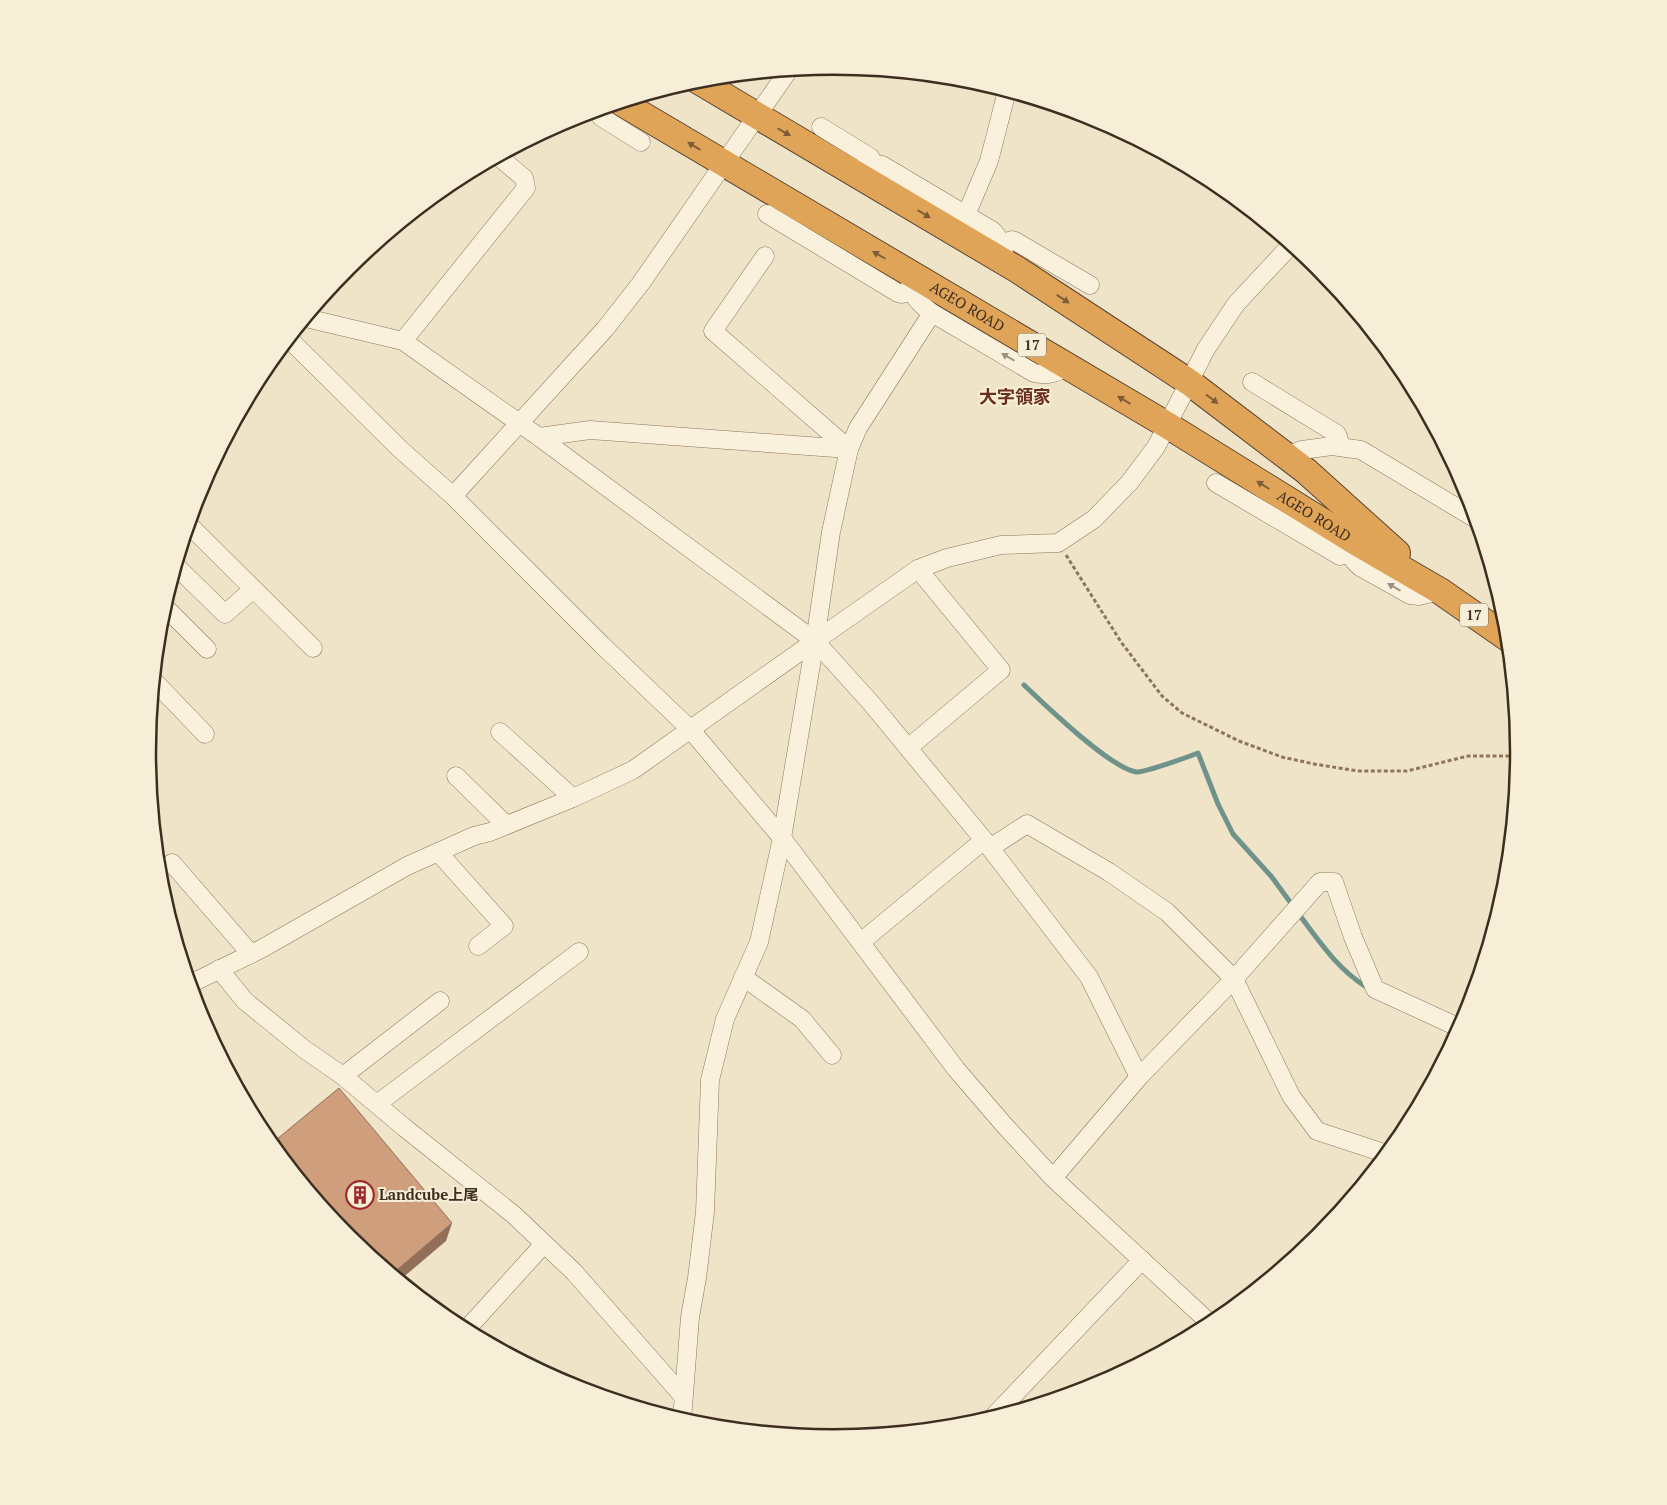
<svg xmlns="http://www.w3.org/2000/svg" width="1667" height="1505" viewBox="0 0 1667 1505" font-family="'PT Serif','Noto Sans JP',serif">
<rect width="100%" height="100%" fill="#f0e4c8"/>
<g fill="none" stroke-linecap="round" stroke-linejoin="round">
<g stroke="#6f938a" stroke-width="5">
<path d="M1024,685c21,20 85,82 112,87 7,1 52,-15 62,-19l20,51 15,30 38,42 22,30"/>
<path d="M1298,913c21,28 40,57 70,75"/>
</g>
<defs>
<g id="minor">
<polyline points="600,110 601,117 641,142"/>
<polyline points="821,127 870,157 875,165"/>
<path d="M855,174l8,-7 8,-2h11l111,66c10,12 12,16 11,31"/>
<polyline points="767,214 898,293 902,294 912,291"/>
<polyline points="966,215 989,161 1007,91"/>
<polyline points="1002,243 1012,240 1015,241 1090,285"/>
<polyline points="765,256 713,331 849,449"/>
<path d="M911,273c-4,19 7,30 21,40l102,60c13,3 22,0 33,-6"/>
<polyline points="306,318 403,341 539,437 815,641 871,703 984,840 1089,977 1139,1077"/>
<polyline points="289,339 400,449 453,496 602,645 690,729 782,838 956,1069 1005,1126 1053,1178 1212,1325"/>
<polyline points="403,341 526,188 524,178 499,157"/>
<polyline points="1252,382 1337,434 1341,446"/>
<polyline points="539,437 590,430 849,449"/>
<polyline points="1286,456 1302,450 1332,446 1361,450 1476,519"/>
<polyline points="1216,483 1340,556 1350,554"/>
<polyline points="453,496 605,329 641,283 788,71"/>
<polyline points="189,525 313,648"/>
<polyline points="1352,545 1350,554 1354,561 1360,567 1410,595 1419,596 1440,591"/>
<polyline points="176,566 225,614 253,589"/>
<polyline points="164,606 207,649"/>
<polyline points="154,681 205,734"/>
<polyline points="500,732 573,798"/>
<polyline points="908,748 1001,670 918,569"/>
<polyline points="456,776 506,825"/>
<polyline points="990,848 1027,824 1109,872 1167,912 1234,979 1291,1096 1317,1131 1387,1154"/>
<polyline points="438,852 504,926 478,946"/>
<polyline points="172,863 251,954"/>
<polyline points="861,942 984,840"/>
<polyline points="219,969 245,1001 304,1049 343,1076 405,1128 514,1215 574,1272 683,1396"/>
<polyline points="743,977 802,1019 832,1055"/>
<polyline points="190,984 263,948 407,866 474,836 490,832 573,798 633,770 815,641 831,532 849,449 858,428 932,313"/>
<polyline points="343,1076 440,1001"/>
<polyline points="377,1104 579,952"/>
<polyline points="1053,1178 1139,1077 1234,979 1320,882 1334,882 1353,937 1375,989 1460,1028"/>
<polyline points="466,1330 544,1244"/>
<polyline points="992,1418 1142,1260"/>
<polyline points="682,1420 690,1317 697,1278 705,1212 710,1080 725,1019 759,942 782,838 815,641 918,569 947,558 1001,545 1058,543 1094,519 1129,483 1156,447 1206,349 1236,304 1291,245"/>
</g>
<g id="highway">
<polyline points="697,80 1018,270 1189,382 1306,471 1397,553"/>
<path id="s1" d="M622,103l545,322 187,116 86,50 69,48"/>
</g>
</defs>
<use href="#minor" stroke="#8d765c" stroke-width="19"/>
<use href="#highway" stroke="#5b4430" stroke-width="28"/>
<g stroke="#8d765c" stroke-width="3" stroke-dasharray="4 2.5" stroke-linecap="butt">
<polyline points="1066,555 1121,642 1162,696 1182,713 1239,741 1282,757 1314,764 1358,771 1407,771 1468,756 1519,756"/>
<polyline points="1511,667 1506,677 1513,689"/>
</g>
<use href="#minor" stroke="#faf1dc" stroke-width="18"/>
<use href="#highway" stroke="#e0a458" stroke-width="26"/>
</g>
<polygon fill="#916f58" points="452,1223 446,1241 400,1280 392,1274"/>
<polygon fill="#cf9f7d" stroke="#916f58" points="339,1088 452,1223 392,1274 348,1238 271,1144"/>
<defs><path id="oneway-solid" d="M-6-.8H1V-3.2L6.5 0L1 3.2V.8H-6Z" transform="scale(1.25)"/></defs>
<g fill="#7e5d36">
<use href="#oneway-solid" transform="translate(784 132) rotate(30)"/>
<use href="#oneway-solid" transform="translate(694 146) rotate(-149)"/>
<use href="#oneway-solid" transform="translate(924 214) rotate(31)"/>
<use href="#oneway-solid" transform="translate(879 255) rotate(-150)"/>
<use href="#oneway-solid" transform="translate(1063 299) rotate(33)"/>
<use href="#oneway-solid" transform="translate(1212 399) rotate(37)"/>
<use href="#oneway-solid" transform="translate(1124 400) rotate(-149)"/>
<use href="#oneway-solid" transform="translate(1263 485) rotate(-148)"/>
</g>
<g fill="#9c907e">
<use href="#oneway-solid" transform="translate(1008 357) rotate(-150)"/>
<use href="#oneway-solid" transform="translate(1394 587) rotate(-150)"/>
</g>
<defs>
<symbol id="building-ring" viewBox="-11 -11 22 22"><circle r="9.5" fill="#f7eed8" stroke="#9e2a2b" stroke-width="1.5"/><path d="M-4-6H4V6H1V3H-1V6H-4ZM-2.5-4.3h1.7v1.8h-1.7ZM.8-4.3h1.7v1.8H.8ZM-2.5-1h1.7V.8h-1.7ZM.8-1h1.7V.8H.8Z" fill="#9e2a2b"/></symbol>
</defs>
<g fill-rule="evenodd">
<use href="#building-ring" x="344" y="1179" width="32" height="32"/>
</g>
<g text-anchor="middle" stroke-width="4" stroke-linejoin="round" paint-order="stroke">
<g fill="#f7eed8" stroke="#756857" stroke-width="1">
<rect x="1018" y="333.5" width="28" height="23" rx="4"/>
<rect x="1460" y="603.5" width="28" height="23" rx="4"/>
</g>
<g font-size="14" font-weight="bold" fill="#3d2e20">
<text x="1032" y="350">17</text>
<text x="1474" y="620">17</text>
</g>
<g font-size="15" fill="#3d2e20" stroke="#f7eed8">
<text dy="5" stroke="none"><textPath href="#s1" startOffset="401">AGEO ROAD</textPath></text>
<text dy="5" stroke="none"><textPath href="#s1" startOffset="806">AGEO ROAD</textPath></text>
</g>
<g font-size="15" font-weight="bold" fill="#3d2e20" stroke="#f7eed8" text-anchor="start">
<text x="379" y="1200">Landcube上尾</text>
</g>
<g font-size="18" font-weight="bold" fill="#6b2e1e" stroke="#f7eed8">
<text x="1015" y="403">大字領家</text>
</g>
</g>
<path d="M0 0H1667V1505H0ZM156 752a677 677 0 1 1 1354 0a677 677 0 1 1-1354 0Z" fill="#f7eed8" fill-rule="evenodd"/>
<path fill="none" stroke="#3d2e20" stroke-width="2.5" d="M156 752a677 677 0 1 1 1354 0a677 677 0 1 1-1354 0Z"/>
</svg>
